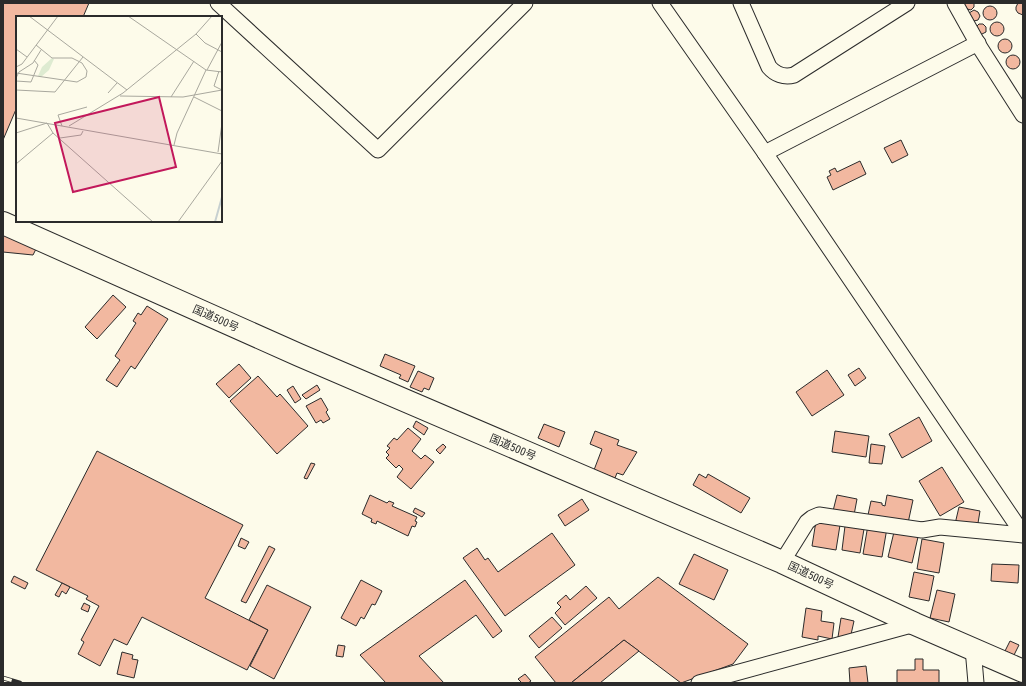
<svg xmlns="http://www.w3.org/2000/svg" width="1026" height="686" viewBox="0 0 1026 686" font-family="'Roboto Condensed','Noto Sans JP',sans-serif">
<rect width="100%" height="100%" fill="#fdfbea"/>
<g fill="#f2b8a0" stroke="#2b2b2b">
<polygon points="3,3 89,3 83,17 17,17 17,107 3,140"/>
<polygon points="964,3 974,3 974,7 971,10 967,9"/>
<polygon points="1018,3 1023,3 1023,15 1018,13 1016,10 1016,7"/>
<circle cx="990" cy="13" r="7"/>
<polygon points="974,10 978,12 980,16 978,20 974,21 969,13"/>
<circle cx="997" cy="29" r="7"/>
<polygon points="979,24 983,24 986,27 986,32 980,35 976,27"/>
<circle cx="1005" cy="46" r="7"/>
<circle cx="1013" cy="62" r="7"/>
<polygon points="901,140 908,155 892,163 884,148"/>
<polygon points="860,161 866,174 833,190 827,177 831,175 829,171 835,168 837,172"/>
<polygon points="3,233 37,247 33,255 3,252"/>
<polygon points="113,295 126,307 97,339 85,327"/>
<polygon points="147,306 168,319 135,369 131,366 117,387 106,380 120,360 115,356 136,323 133,321 138,313 141,315"/>
<polygon points="385,354 415,366 408,382 399,378 401,375 380,366"/>
<polygon points="239,364 251,378 229,398 216,384"/>
<polygon points="859,368 866,378 855,386 848,375"/>
<polygon points="827,370 844,395 812,416 796,392"/>
<polygon points="418,371 434,378 429,390 424,388 422,392 410,387"/>
<polygon points="258,376 277,397 280,394 308,426 277,454 230,401"/>
<polygon points="317,385 320,390 306,399 302,395"/>
<polygon points="293,386 301,399 295,403 287,390"/>
<polygon points="321,398 328,410 326,412 330,419 323,423 321,420 316,423 306,406"/>
<polygon points="919,417 932,441 902,458 889,434"/>
<polygon points="416,421 428,428 424,435 413,427"/>
<polygon points="544,424 565,432 559,447 538,438"/>
<polygon points="408,428 421,439 412,451 421,459 425,455 434,462 411,489 397,477 403,469 399,465 396,468 386,458 389,455 386,452 390,448 387,446 394,438 397,440"/>
<polygon points="595,431 619,440 617,445 637,452 623,475 617,473 615,478 594,470 602,449 590,444"/>
<polygon points="835,431 869,436 866,457 832,452"/>
<polygon points="443,444 446,447 440,454 436,450"/>
<polygon points="871,444 885,446 882,464 869,463"/>
<polygon points="97,451 243,525 205,598 268,630 247,670 142,617 127,645 114,639 100,666 78,654 84,642 81,640 99,606 86,599 88,596 36,570"/>
<polygon points="311,463 315,464 307,479 304,478"/>
<polygon points="942,467 964,502 940,516 919,481"/>
<polygon points="699,474 706,478 708,474 750,498 741,513 693,485"/>
<polygon points="370,495 387,503 389,501 394,503 392,506 417,517 415,521 417,522 415,527 412,526 408,536 377,521 376,524 371,522 372,519 362,514"/>
<polygon points="837,495 857,499 854,515 833,511"/>
<polygon points="887,495 913,500 908,523 868,515 871,501 882,503 882,505 885,506"/>
<polygon points="582,499 589,510 565,526 558,515"/>
<polygon points="959,507 980,511 977,529 955,524"/>
<polygon points="415,508 425,513 422,517 413,512"/>
<polygon points="816,521 840,525 836,550 812,546"/>
<polygon points="868,525 887,528 882,557 863,554"/>
<polygon points="845,526 864,529 860,553 842,550"/>
<polygon points="894,532 918,537 912,563 888,557"/>
<polygon points="552,533 575,565 505,616 463,558 477,548 485,560 488,558 498,572"/>
<polygon points="241,538 249,542 245,549 238,546"/>
<polygon points="922,539 944,543 939,573 917,569"/>
<polygon points="269,546 275,549 246,603 241,601"/>
<polygon points="694,554 728,570 714,600 679,584"/>
<polygon points="992,564 1019,565 1018,583 991,581"/>
<polygon points="914,572 934,576 929,601 909,597"/>
<polygon points="14,576 28,583 25,589 11,582"/>
<polygon points="658,577 748,644 733,664 681,683 624,640 571,683 556,683 535,657 609,597 619,609"/>
<polygon points="361,580 382,591 375,605 372,604 364,619 361,617 356,626 341,618"/>
<polygon points="465,580 502,631 493,638 476,615 419,656 444,683 386,683 360,655"/>
<polygon points="62,583 70,587 66,594 62,591 59,597 55,595"/>
<polygon points="267,585 311,607 274,679 250,666 268,630 249,620"/>
<polygon points="586,586 597,598 565,625 555,613 561,607 557,603 566,595 570,600"/>
<polygon points="937,590 955,594 949,622 930,618"/>
<polygon points="84,603 90,606 88,612 81,609"/>
<polygon points="806,608 822,611 821,621 834,623 832,639 818,636 818,640 802,637"/>
<polygon points="552,617 562,628 539,648 529,636"/>
<polygon points="841,618 854,621 850,639 838,637"/>
<polygon points="624,640 639,651 600,683 571,683"/>
<polygon points="1010,641 1019,645 1014,655 1005,651"/>
<polygon points="338,645 345,646 343,657 336,656"/>
<polygon points="122,652 133,655 132,659 138,660 134,678 117,674"/>
<polygon points="915,659 923,659 923,670 939,670 939,683 897,683 897,670 915,670"/>
<polygon points="866,666 868,683 850,683 849,668"/>
<polygon points="525,674 531,681 528,683 522,683 518,679"/>
</g>
<g fill="none" stroke-linecap="round" stroke-linejoin="round">
<defs>
<g id="minor">
<polyline points="218,3 378,150 525,3"/>
<polyline points="660,3 765,153 1023,534"/>
<path d="M741,3l28,64c6,7 15,11 25,8l113,-72"/>
<polyline points="955,3 979,46 1023,115"/>
<polyline points="765,153 978,43"/>
<polyline points="782,562 807,522 812,518 819,515 922,530 940,527 1023,535"/>
<polyline points="973,648 976,683"/>
<polyline points="699,683 915,624"/>
</g>
<polyline id="highway" points="3,223 299,355 782,562 915,624 1023,671"/>
</defs>
<use href="#minor" stroke="#2b2b2b" stroke-width="17"/>
<use href="#highway" stroke="#2b2b2b" stroke-width="24"/>
<use href="#minor" stroke="#fdfbea" stroke-width="15"/>
<use href="#highway" stroke="#fdfbea" stroke-width="22"/>
<defs>
<polyline id="rail" points="3,678 20,683"/>
</defs>
<use href="#rail" stroke="#2b2b2b" stroke-width="4.5"/>
<use href="#rail" stroke="#fdfbea" stroke-width="3" stroke-dasharray="9" stroke-linecap="butt"/>
</g>
<g text-anchor="middle" stroke-width="3" stroke-linejoin="round" paint-order="stroke">
<g font-size="11" fill="#2b2b2b" stroke="#fdfbea">
<text transform="translate(216 318) rotate(24)" y="4">国道500号</text>
<text transform="translate(513 447) rotate(23)" y="4">国道500号</text>
<text transform="translate(811 575) rotate(25)" y="4">国道500号</text>
</g>
</g>
<g transform="translate(16 16)">
<rect width="206" height="206" fill="#fdfbea"/>
<path d="M36,42l2,1 -5,11 -8,7 -3,-1 4,-9z" fill="#deebd1"/>
<path fill="none" stroke="#c7d0d0" stroke-width="2" d="M199,206l7,-25"/>
<path fill="none" stroke="#a9a89e" stroke-width="1" d="M13,0l98,74M112,0l78,54 16,2M180,18l9,9 17,9M0,33l11,8M0,51l6,-3 36,-48M191,54l15,-28M203,55l-5,15 8,4M0,57l61,9 9,-5 1,-6 -5,-8 -10,-5h-20l-16,-13M0,62l3,-6 14,-9 8,-13M0,65l15,1 7,-17 -4,-5M0,74l39,2 28,-35M92,77l9,-10M104,80l63,1 39,-7M155,81l23,-36M178,81l28,14M0,102l206,36M46,110l-4,-11 29,-8M53,110l54,-33 73,-59 16,-18M0,117l31,-10 6,10 100,89M44,122l21,-3 2,-4M158,129l3,-12 29,-63M202,136l4,-29M0,148l37,-31M162,206l44,-61"/>
<path fill="#c2185b" fill-opacity="0.15" stroke="#c2185b" stroke-width="2" d="M143,81l17,70 -103,25 -18,-69z"/>
<rect width="206" height="206" fill="none" stroke="#2b2b2b" stroke-width="2"/>
</g>
<rect width="1026" height="686" fill="none" stroke="#2b2b2b" stroke-width="8"/>
</svg>
